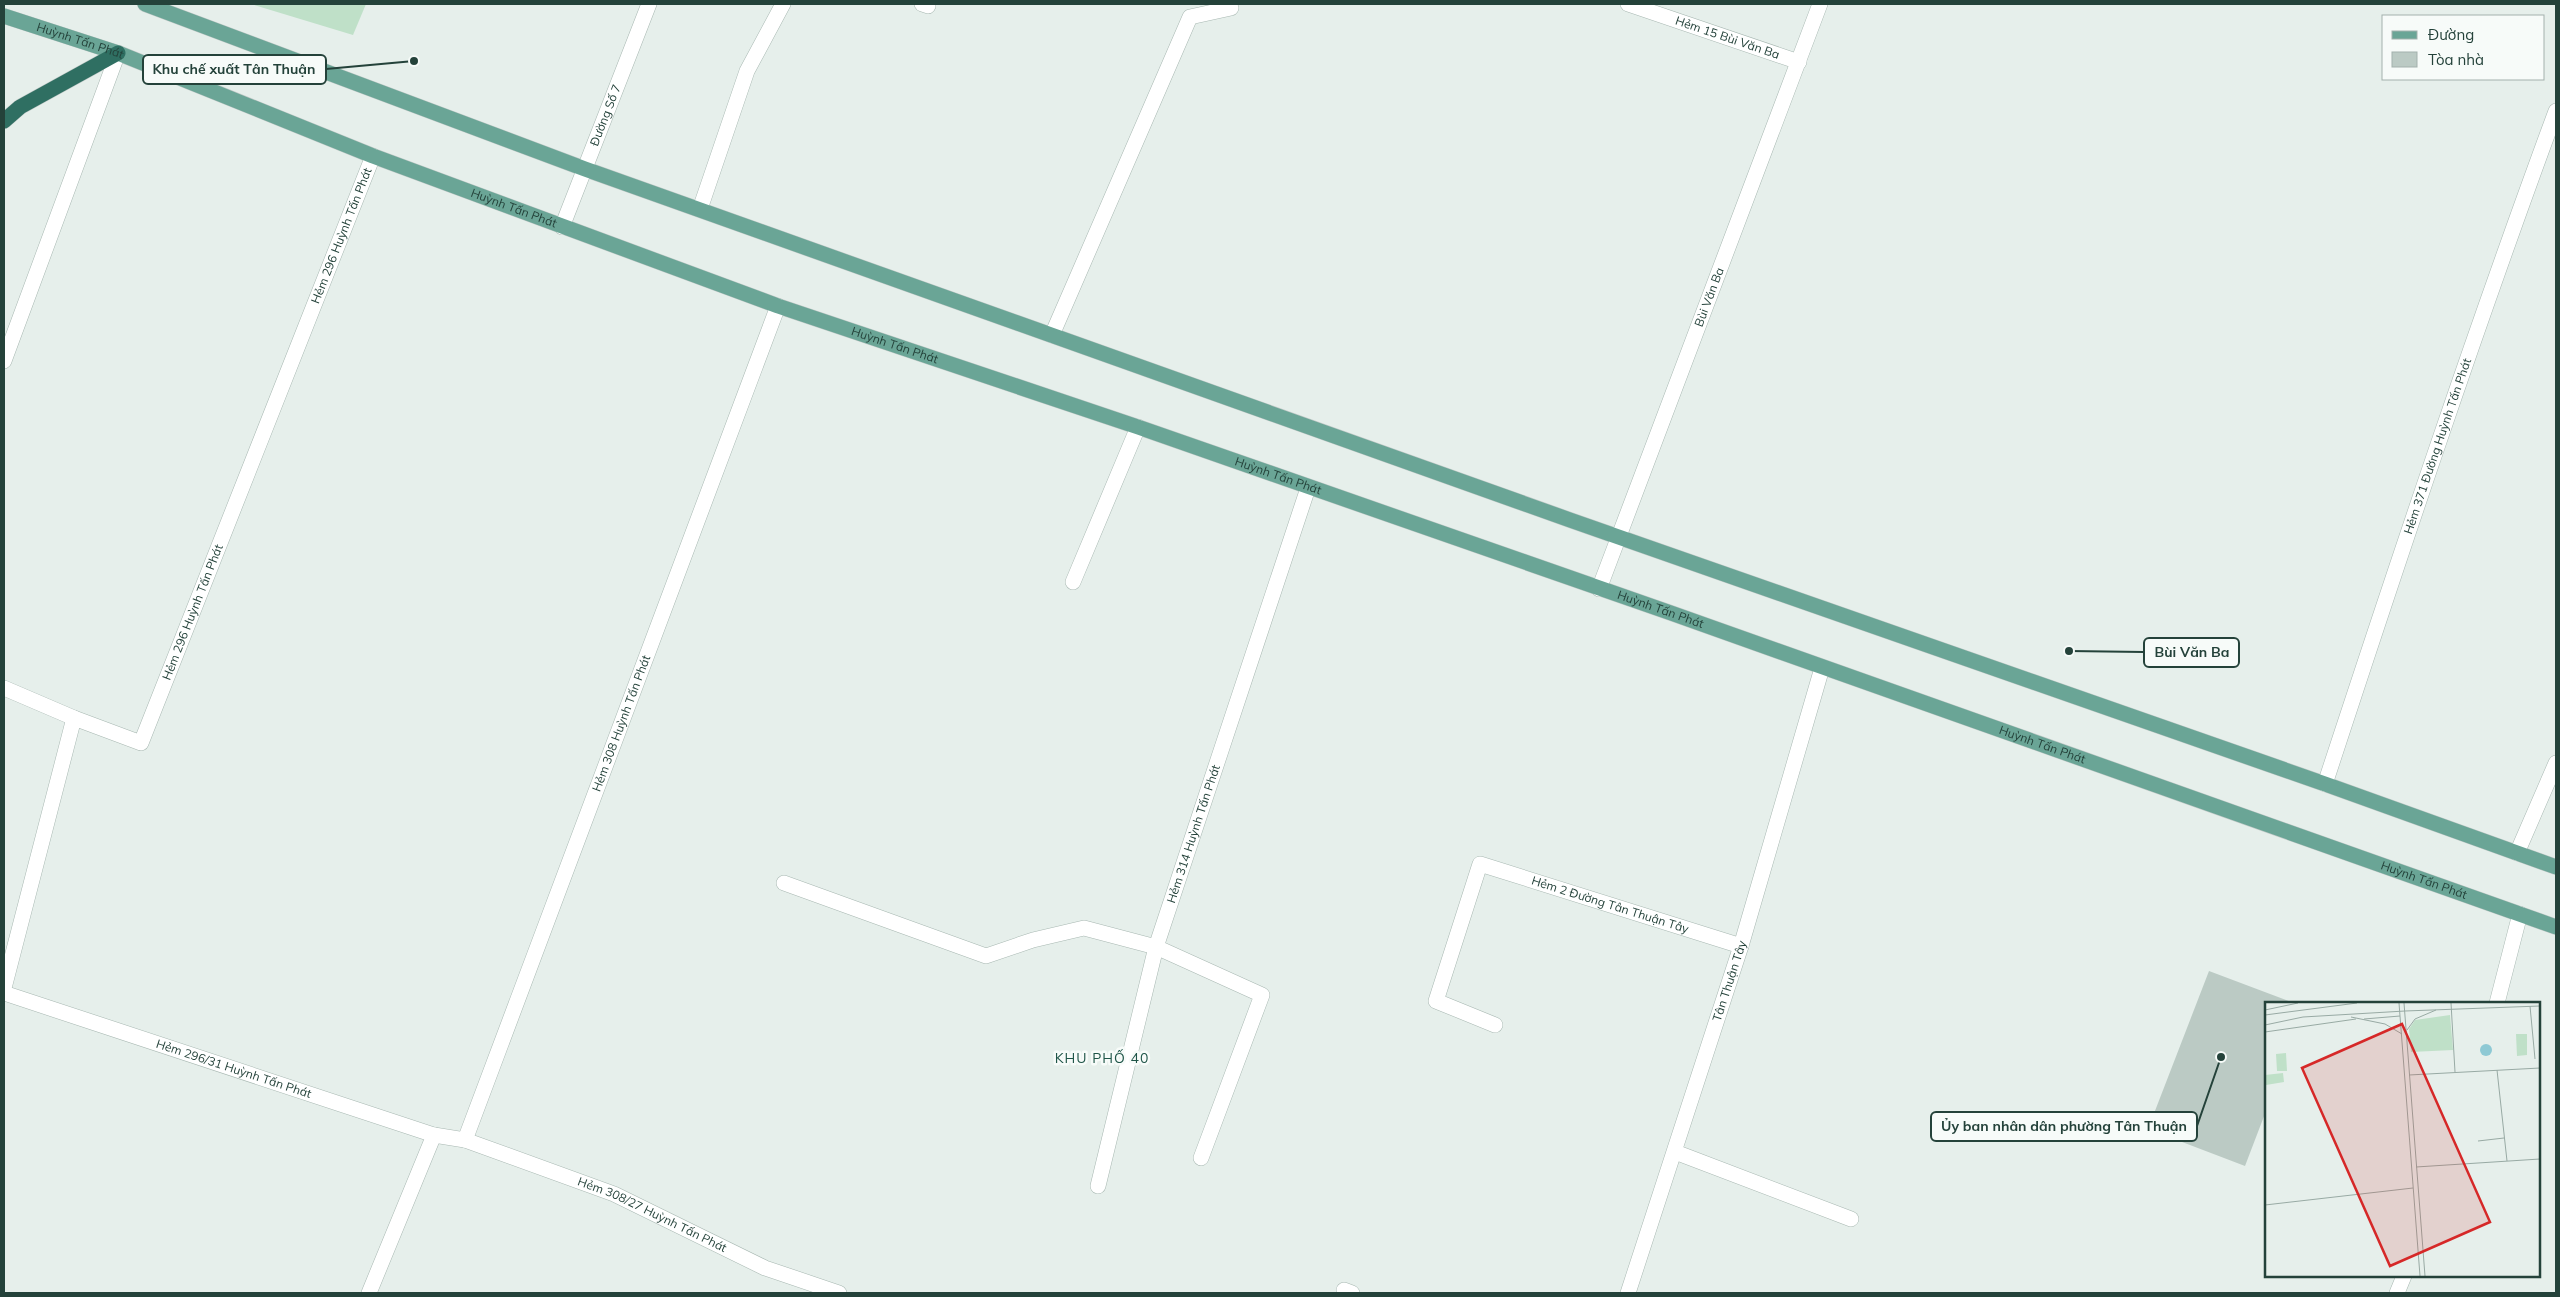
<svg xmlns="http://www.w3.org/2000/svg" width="2560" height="1297" viewBox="0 0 2560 1297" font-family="Mulish,sans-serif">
<rect width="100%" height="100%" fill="#e6efeb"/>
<polygon fill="#bfe0c8" points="251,4 366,4 353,35"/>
<polygon fill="#bbcac4" points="2209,971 2294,1003 2266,1003 2266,1111 2245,1166 2148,1129"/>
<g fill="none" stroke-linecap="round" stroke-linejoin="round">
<defs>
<g id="minor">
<polyline points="922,4 928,6"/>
<path id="s1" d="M1628,4l171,58"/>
<polyline points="700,209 747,71 783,4"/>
<path id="s2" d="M562,227l87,-223"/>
<polyline points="1052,335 1190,17 1231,8"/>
<polyline points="4,361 118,53"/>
<polyline points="1073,582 1138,427"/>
<path id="s3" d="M1599,589l221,-585"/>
<polyline points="4,688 74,718"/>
<path id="s4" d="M2325,784c74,-226 149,-451 231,-673"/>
<polyline points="2517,853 2556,763"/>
<polyline points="784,883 986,956 1033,940 1084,928 1156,947 1262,995 1201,1158"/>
<path id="s5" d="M4,988l70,-270 67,25 232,-587"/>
<path id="s6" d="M4,993l430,142 31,5 149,54 151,74 74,25"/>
<polyline points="2497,1003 2520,914"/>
<path id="s7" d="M1495,1025l-59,-24 44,-137 261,82"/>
<path id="s8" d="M465,1140l313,-834"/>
<polyline points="1675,1152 1851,1219"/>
<path id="s9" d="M1098,1186l58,-239 152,-459"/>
<polyline points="1344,1290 1352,1293"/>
<polyline points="369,1293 434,1135"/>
<path id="s10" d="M1628,1293l113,-347 81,-278"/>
<polyline points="2397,1293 2404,1276"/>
</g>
<g id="major">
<polyline points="145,4 585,169 1570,520 2325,784 2556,867"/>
<path id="s11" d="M4,16l114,37 255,103 405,150 360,121 533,186 885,314"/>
</g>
<polyline id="highway" points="4,121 20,107 118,53"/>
</defs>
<use href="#minor" stroke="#a8b8b2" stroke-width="16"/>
<use href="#major" stroke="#c2cac8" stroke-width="16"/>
<use href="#highway" stroke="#c2cac8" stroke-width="16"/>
<use href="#minor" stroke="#fff" stroke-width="15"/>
<use href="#major" stroke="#6aa596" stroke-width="15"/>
<use href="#highway" stroke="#2f6f62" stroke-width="15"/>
</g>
<g text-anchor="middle" stroke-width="5" stroke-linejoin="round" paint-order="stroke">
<g font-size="12" fill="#24423a" stroke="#f7fbf9">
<text dy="4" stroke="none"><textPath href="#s1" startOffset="105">Hẻm 15 Bùi Văn Ba</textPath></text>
<text dy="4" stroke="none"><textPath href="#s11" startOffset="80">Huỳnh Tấn Phát</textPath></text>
<text dy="4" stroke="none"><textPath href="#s2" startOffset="120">Đường Số 7</textPath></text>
<text dy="4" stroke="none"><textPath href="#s11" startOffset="545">Huỳnh Tấn Phát</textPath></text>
<text dy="4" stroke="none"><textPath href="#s5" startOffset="896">Hẻm 296 Huỳnh Tấn Phát</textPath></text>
<text dy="4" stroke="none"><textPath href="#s3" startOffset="312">Bùi Văn Ba</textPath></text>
<text dy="4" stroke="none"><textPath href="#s11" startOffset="950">Huỳnh Tấn Phát</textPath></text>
<text dy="4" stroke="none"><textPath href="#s4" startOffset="356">Hẻm 371 Đường Huỳnh Tấn Phát</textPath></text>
<text dy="4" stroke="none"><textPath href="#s11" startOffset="1355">Huỳnh Tấn Phát</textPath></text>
<text dy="4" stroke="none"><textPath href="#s11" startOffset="1760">Huỳnh Tấn Phát</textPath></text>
<text dy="4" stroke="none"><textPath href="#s5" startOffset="491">Hẻm 296 Huỳnh Tấn Phát</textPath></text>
<text dy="4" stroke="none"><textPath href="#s8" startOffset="445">Hẻm 308 Huỳnh Tấn Phát</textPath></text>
<text dy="4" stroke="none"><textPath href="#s11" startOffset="2165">Huỳnh Tấn Phát</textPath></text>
<text dy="4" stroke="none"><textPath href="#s9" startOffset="365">Hẻm 314 Huỳnh Tấn Phát</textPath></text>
<text dy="4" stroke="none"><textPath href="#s11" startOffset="2570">Huỳnh Tấn Phát</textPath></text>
<text dy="4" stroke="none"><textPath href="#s7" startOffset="344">Hẻm 2 Đường Tân Thuận Tây</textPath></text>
<text dy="4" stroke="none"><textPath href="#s10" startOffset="328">Tân Thuận Tây</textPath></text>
<text dy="4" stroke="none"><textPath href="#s6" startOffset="242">Hẻm 296/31 Huỳnh Tấn Phát</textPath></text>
<text dy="4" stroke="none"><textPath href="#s6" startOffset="686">Hẻm 308/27 Huỳnh Tấn Phát</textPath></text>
</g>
<g font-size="14" letter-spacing="1" fill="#1f5548" stroke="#f7fbf9">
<text x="1102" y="1063">KHU PHỐ 40</text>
</g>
</g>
<g transform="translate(2265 1002)">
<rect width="275" height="275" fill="#e6efeb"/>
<path d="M185,13l3,35 -42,2 -2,-23 6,-9zM251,32h11v21l-10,1zM21,51l1,18h-10l-1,-17zM18,71l1,9 -18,3 -1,-10z" fill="#bfe0c8"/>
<path d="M215 48a6 6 0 1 1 12 0a6 6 0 1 1-12 0Z" fill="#8ec9d4"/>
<path fill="none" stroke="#98aaa4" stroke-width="1" d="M134,1l21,273M139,1l21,273M186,1l4,69M265,4l5,53M0,8l33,-7M140,9l135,-5M0,13l92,-12M86,15l34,7 17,10M99,17l36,-3M0,23l38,-8 102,-6M142,28l8,-11 21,-9M0,30l91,-13M232,68l10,91M144,73l131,-7M213,139l26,-3M151,165l124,-8M0,203l148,-17"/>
<path fill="#d62828" fill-opacity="0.15" stroke="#d62828" stroke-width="2.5" d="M137,22l88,198 -100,44 -88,-198z"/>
<rect width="275" height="275" fill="none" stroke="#24423a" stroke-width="2.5"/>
</g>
<path fill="none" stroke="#24423a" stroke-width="2" d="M414 61L326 69M2069 651L2144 652M2221 1057L2197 1126"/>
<g fill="#24423a" stroke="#f7fbf9" stroke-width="2">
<circle cx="414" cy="61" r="5"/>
<circle cx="2069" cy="651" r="5"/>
<circle cx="2221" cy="1057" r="5"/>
</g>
<g fill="#f7fbf9" stroke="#24423a" stroke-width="2">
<rect x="143" y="55" width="183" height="29" rx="5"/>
<rect x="2144" y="638" width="95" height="29" rx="5"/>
<rect x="1931" y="1112" width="266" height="29" rx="5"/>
</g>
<g font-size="14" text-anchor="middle" font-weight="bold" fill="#24423a">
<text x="234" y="74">Khu chế xuất Tân Thuận</text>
<text x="2192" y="657">Bùi Văn Ba</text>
<text x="2064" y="1131">Ủy ban nhân dân phường Tân Thuận</text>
</g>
<rect width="2560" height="1297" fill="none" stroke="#24423a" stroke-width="10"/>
<rect x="2382" y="15" width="162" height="65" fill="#f7fbf9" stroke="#a3b1ad"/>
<rect x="2392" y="31" width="25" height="8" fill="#6aa596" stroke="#a3b1ad"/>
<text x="2428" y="40" font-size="15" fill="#24423a">Đường</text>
<rect x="2392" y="52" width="25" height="15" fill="#bbcac4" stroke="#a3b1ad"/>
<text x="2428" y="65" font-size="15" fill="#24423a">Tòa nhà</text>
</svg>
